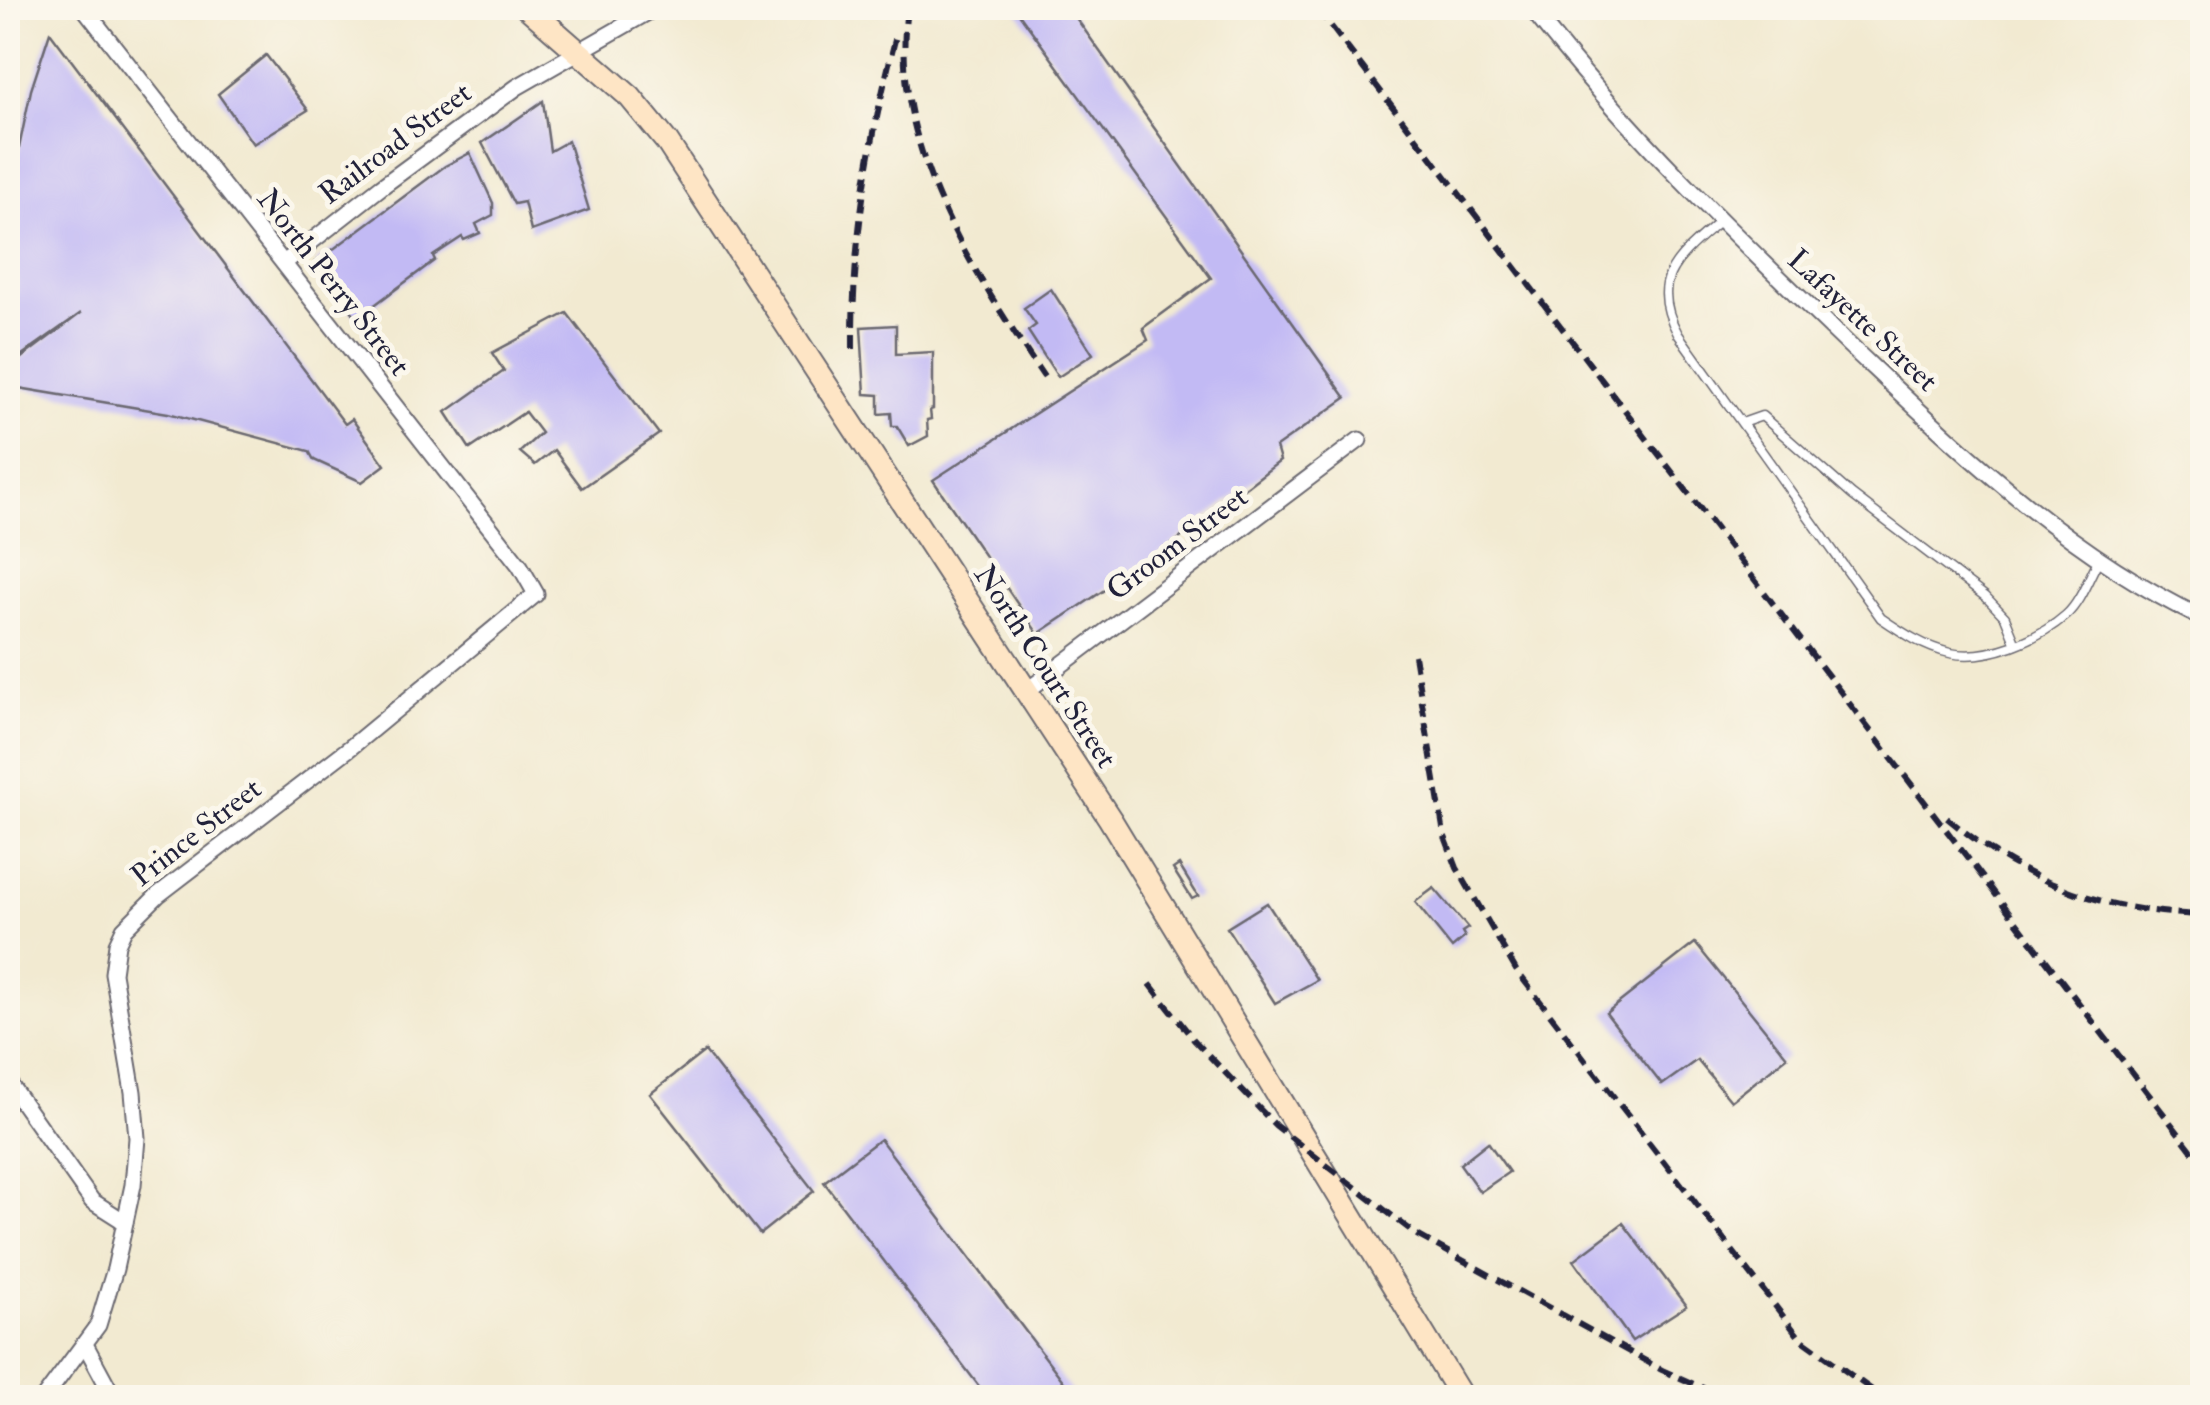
<svg xmlns="http://www.w3.org/2000/svg" width="2210" height="1405" viewBox="0 0 2210 1405" font-family="'IM FELL Double Pica',serif">
<rect width="100%" height="100%" fill="#fbf7ec"/>
<filter id="ink" filterUnits="userSpaceOnUse"><feTurbulence type="fractalNoise" baseFrequency=".01" numOctaves="2"/><feDisplacementMap in="SourceGraphic" scale="20" xChannelSelector="R" yChannelSelector="G"/><feConvolveMatrix kernelMatrix="1 2 1 2 8 2 1 2 1" color-interpolation-filters="sRGB"/></filter>
<filter id="wash" filterUnits="userSpaceOnUse"><feTurbulence type="fractalNoise" baseFrequency=".0048" numOctaves="4" result="noise"/><feDisplacementMap in="SourceGraphic" scale="40" xChannelSelector="R" yChannelSelector="G"/><feGaussianBlur stdDeviation="2.25" result="paint"/><feColorMatrix in="noise" values="0 0 0 0 0 0 0 0 0 0 0 0 0 0 0 0 0 1.4 0 .05"/><feComposite in="paint" operator="in"/></filter>
<g filter="url(#wash)">
<rect width="100%" height="100%" fill="#f2ead1"/>
<g id="blocks">
<g fill="#c2baf4">
<polygon points="1015,8 1069,8 1346,398 1276,447 1280,461 1166,549 1038,634 933,480 1148,340 1143,328 1211,278"/>
<polygon points="50,32 345,424 352,419 385,465 362,482 314,460 309,451 168,413 19,388 8,374 8,368 81,313 12,362 8,296 16,293 14,172 31,90"/>
<polygon points="266,55 308,110 253,144 218,94"/>
<polygon points="543,101 550,151 568,141 589,210 531,231 524,202 514,204 482,143"/>
<polygon points="470,153 493,203 493,215 476,224 480,233 464,240 462,237 433,256 435,260 357,318 316,262 445,166"/>
<polygon points="1051,289 1093,354 1058,377 1028,331 1036,325 1024,308"/>
<polygon points="567,313 659,434 582,488 554,450 535,465 520,452 541,433 525,412 470,449 446,412 504,371 492,353"/>
<polygon points="896,325 896,354 933,352 933,409 930,410 931,419 927,420 928,436 909,446 897,426 892,426 891,413 879,414 879,395 865,394 861,327"/>
<polygon points="1179,865 1198,896 1192,899 1173,869"/>
<polygon points="1434,888 1468,928 1462,932 1465,937 1452,948 1415,902"/>
<polygon points="1267,903 1317,980 1275,1003 1227,928"/>
<polygon points="1695,943 1787,1057 1731,1101 1697,1060 1662,1085 1606,1013"/>
<polygon points="705,1051 814,1191 760,1234 650,1094"/>
<polygon points="880,1139 1076,1398 988,1398 824,1182"/>
<polygon points="1488,1142 1509,1172 1480,1192 1460,1164"/>
<polygon points="1623,1223 1686,1306 1632,1341 1574,1260"/>
</g>
</g>
</g>
<g filter="url(#ink)">
<use href="#blocks" fill-opacity="0" stroke="#6b6870" stroke-width="2.5"/>
<g fill="none" stroke-linecap="round" stroke-linejoin="round">
<defs>
<g id="lane">
<path d="M1719,222c-41,36 -71,56 -41,112l203,284c22,15 43,29 69,35 37,8 89,-14 116,-38 14,-12 23,-38 32,-54"/>
<polyline points="1742,423 1762,416 1852,495 1986,597 2005,617 2016,644"/>
</g>
<g id="street">
<path d="M1531,8c97,125 204,228 318,337 112,105 214,206 353,273"/>
<polyline points="284,263 381,187 517,87 655,8"/>
<polyline points="1028,690 1359,440"/>
<polyline points="8,1082 92,1201 125,1222"/>
<polyline points="86,1346 114,1398"/>
<polyline points="44,1398 98,1325 115,1269 133,1185 137,1138 133,1092 113,973 117,944 124,929 158,895 351,747 536,594 520,566 84,8"/>
</g>
<polyline id="secondary" points="528,8 630,97 667,142 1110,819 1462,1398"/>
</defs>
<use href="#lane" stroke="#6b6870" stroke-width="11"/>
<use href="#street" stroke="#6b6870" stroke-width="19"/>
<use href="#secondary" stroke="#6b6870" stroke-width="26"/>
<use href="#lane" stroke="#fff" stroke-width="8"/>
<use href="#street" stroke="#fff" stroke-width="15"/>
<use href="#secondary" stroke="#fee5c5" stroke-width="22"/>
<g stroke="#22223b" stroke-width="6" stroke-dasharray="15 8" stroke-linecap="butt">
<path d="M907,8c-18,136 64,262 137,369"/>
<polyline points="1317,8 2202,1164"/>
<path d="M853,349c-1,-108 16,-209 43,-313"/>
<polyline points="1414,655 1444,834 1457,868 1516,970 1800,1338 1883,1398"/>
<path d="M1947,818c80,65 153,93 255,97"/>
<polyline points="1150,984 1194,1040 1276,1126 1417,1235 1662,1370 1726,1398"/>
</g>
</g>
</g>
<g text-anchor="middle" stroke-width="10" stroke-linejoin="round" paint-order="stroke">
<g font-size="30" fill="#22223b" stroke="#fbf7ec">
<text transform="translate(395 143) rotate(-37)" y="10">Railroad Street</text>
<text transform="translate(334 282) rotate(52)" y="10">North Perry Street</text>
<text transform="translate(1863 320) rotate(43)" y="10">Lafayette Street</text>
<text transform="translate(1177 543) rotate(-37)" y="10">Groom Street</text>
<text transform="translate(1046 666) rotate(57)" y="10">North Court Street</text>
<text transform="translate(196 832) rotate(-38)" y="10">Prince Street</text>
</g>
</g>
<rect width="2210" height="1405" fill="none" stroke="#fbf7ec" stroke-width="40"/>
</svg>
